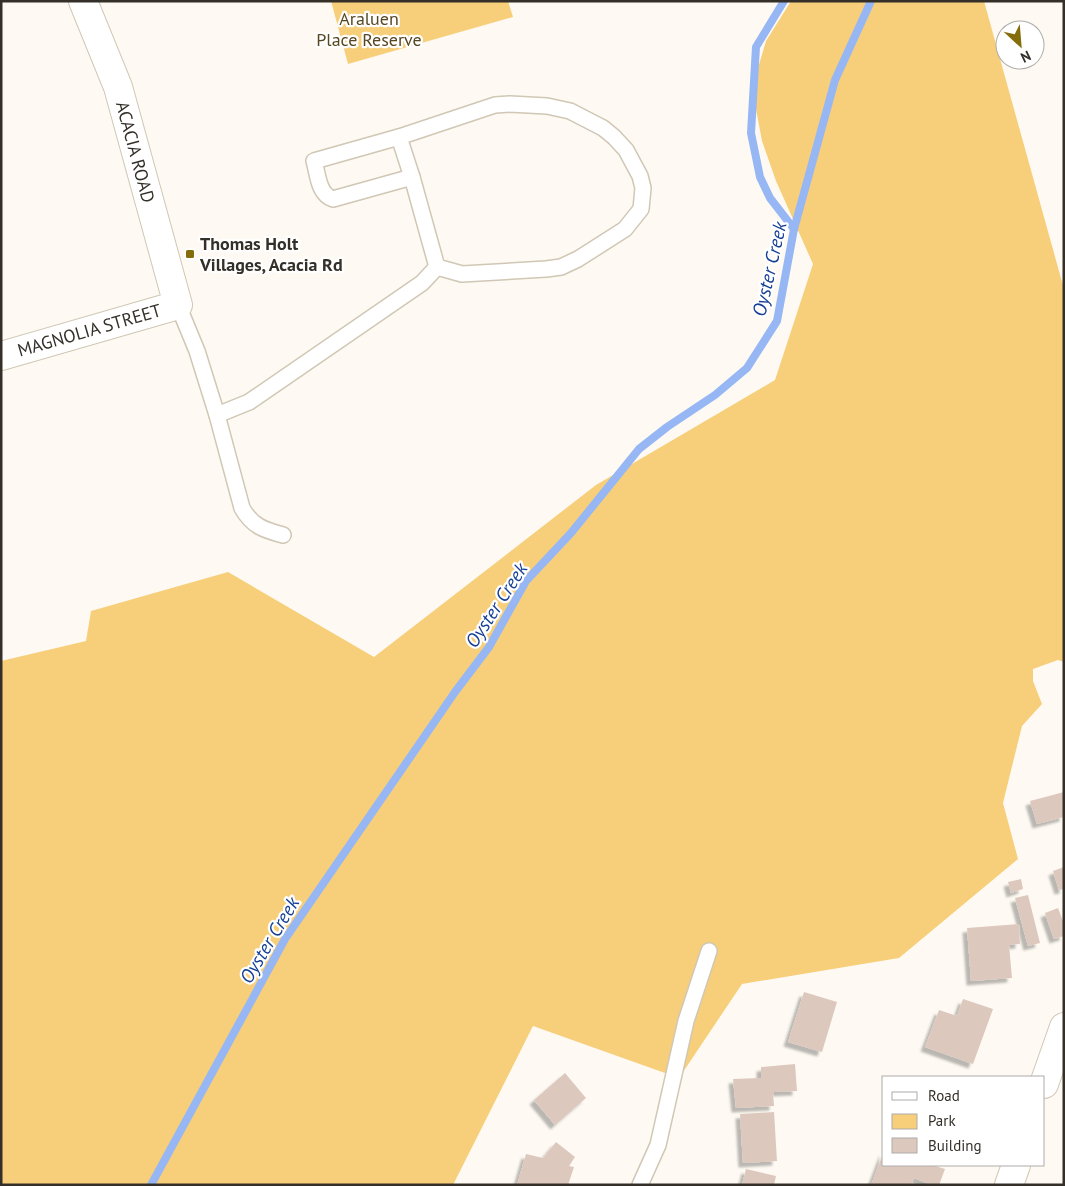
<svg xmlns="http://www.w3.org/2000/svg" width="1065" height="1186" viewBox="0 0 1065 1186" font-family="'PT Sans',sans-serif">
<defs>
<filter id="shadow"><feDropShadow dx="-4.5" dy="4.5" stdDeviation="1" flood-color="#0004"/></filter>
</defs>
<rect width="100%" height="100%" fill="#fefaf3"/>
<g fill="#f7cf7a">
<polygon points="331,1 508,1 513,17 348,64"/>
<polygon points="791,1 984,1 1064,289 1064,662 1058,660 1033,669 1033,681 1042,704 1022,726 1003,803 1018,859 899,958 742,984 679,1078 533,1026 453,1185 1,1185 1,661 86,641 91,611 228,572 374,657 596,485 775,380 813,264 776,181 762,141 752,88 766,41"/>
</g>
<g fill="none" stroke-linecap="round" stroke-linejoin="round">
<g stroke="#96b7f4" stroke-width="8">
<polyline points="784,1 756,47 751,133 760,177 770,198 794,229"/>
<polyline points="151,1185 285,939 455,692 489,647 526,581 571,533 639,449 667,427 715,395 747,368 777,321 794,229 835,80 871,1"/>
</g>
</g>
<g fill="#ddc8be" filter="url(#shadow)">
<polygon points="1064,792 1064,817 1037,824 1030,801"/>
<polygon points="1064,867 1064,889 1059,890 1053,871"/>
<polygon points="1021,879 1023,889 1011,893 1008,882"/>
<polygon points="1028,895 1040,943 1028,946 1015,898"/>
<polygon points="1058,908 1064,924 1064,936 1054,939 1045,913"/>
<polygon points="1019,924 1020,944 1009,945 1012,978 971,981 967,928"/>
<polygon points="804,992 837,1002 822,1052 788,1042"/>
<polygon points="963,999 993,1009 973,1064 925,1047 939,1010 957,1016"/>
<polygon points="795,1064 797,1091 773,1092 774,1106 736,1108 733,1079 761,1078 761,1067"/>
<polygon points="565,1073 586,1098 555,1125 534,1100"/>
<polygon points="774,1112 777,1161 743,1163 740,1114"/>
<polygon points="556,1142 575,1157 569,1166 574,1167 568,1185 517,1185 526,1154 543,1158"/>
<polygon points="884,1151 884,1165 932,1165 945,1169 939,1185 932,1185 914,1178 911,1185 871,1185"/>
<polygon points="746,1169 776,1176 774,1185 742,1185"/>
</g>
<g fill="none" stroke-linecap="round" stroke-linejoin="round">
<defs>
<g id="service">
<path d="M510,104l37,2 23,5 33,17 11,9 12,13 14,26 3,12 -2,21 -16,20 -47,30 -17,8 -15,2 -84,5 -25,-7 -25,-90 -79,22c-15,-5 -15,-25 -19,-38l85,-24 96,-32z"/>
<polyline points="399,137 412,177"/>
<path d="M178,305l19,46 20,64 25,93c10,18 22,22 41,27"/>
<polyline points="217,415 249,402 422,283 437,267"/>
<polyline points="640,1185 658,1145 686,1021 709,951"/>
</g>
<g id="minor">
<path id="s1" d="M1,356l177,-51 -60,-218 -35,-86"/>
<polyline points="1044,1084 1064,1027"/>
<polyline points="1009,1185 1016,1165"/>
</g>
</defs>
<use href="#service" stroke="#d0c7b4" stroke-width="18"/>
<use href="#minor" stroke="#d0c7b4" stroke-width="30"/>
<use href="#service" stroke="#fff" stroke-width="15"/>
<use href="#minor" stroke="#fff" stroke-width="28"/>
</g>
<rect fill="#866d0b" stroke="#fff" stroke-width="2" x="185" y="249" width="10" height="10" rx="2.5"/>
<g text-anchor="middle" stroke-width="4.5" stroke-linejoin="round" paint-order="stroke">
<g font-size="18" fill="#574620" stroke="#fff">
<text x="369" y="25">Araluen<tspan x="369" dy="21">Place Reserve</tspan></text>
</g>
<g font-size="18" fill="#343029" stroke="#fff">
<text transform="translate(135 152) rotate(75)" y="6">ACACIA ROAD</text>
<text dy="6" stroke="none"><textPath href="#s1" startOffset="92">MAGNOLIA STREET</textPath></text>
</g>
<g font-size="18" font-weight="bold" fill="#343029" stroke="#fff" text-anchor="start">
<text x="200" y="250">Thomas Holt<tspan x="200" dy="21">Villages, Acacia Rd</tspan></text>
</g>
<g font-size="19" font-style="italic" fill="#164095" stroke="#fff">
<text transform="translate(769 269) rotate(-77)" y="7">Oyster Creek</text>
<text transform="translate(496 605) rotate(-57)" y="7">Oyster Creek</text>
<text transform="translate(269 940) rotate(-59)" y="7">Oyster Creek</text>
</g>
</g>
<rect width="1065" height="1186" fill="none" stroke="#343029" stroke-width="5"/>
<rect x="882" y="1076" width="162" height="90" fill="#ffffff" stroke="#aeaca9"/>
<rect x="892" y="1092" width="25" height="8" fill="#ffffff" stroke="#aeaca9"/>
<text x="928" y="1101" font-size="15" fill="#343029">Road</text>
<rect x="892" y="1114" width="25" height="15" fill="#f7cf7a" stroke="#aeaca9"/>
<text x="928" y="1126" font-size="15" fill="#343029">Park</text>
<rect x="892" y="1138" width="25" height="15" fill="#ddc8be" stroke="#aeaca9"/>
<text x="928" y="1151" font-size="15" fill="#343029">Building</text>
<g transform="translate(1020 45) rotate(154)"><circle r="24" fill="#ffffff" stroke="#aeaca9"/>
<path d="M0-4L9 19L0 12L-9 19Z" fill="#866d0b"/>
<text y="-8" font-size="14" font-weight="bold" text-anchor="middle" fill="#343029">N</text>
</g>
</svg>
